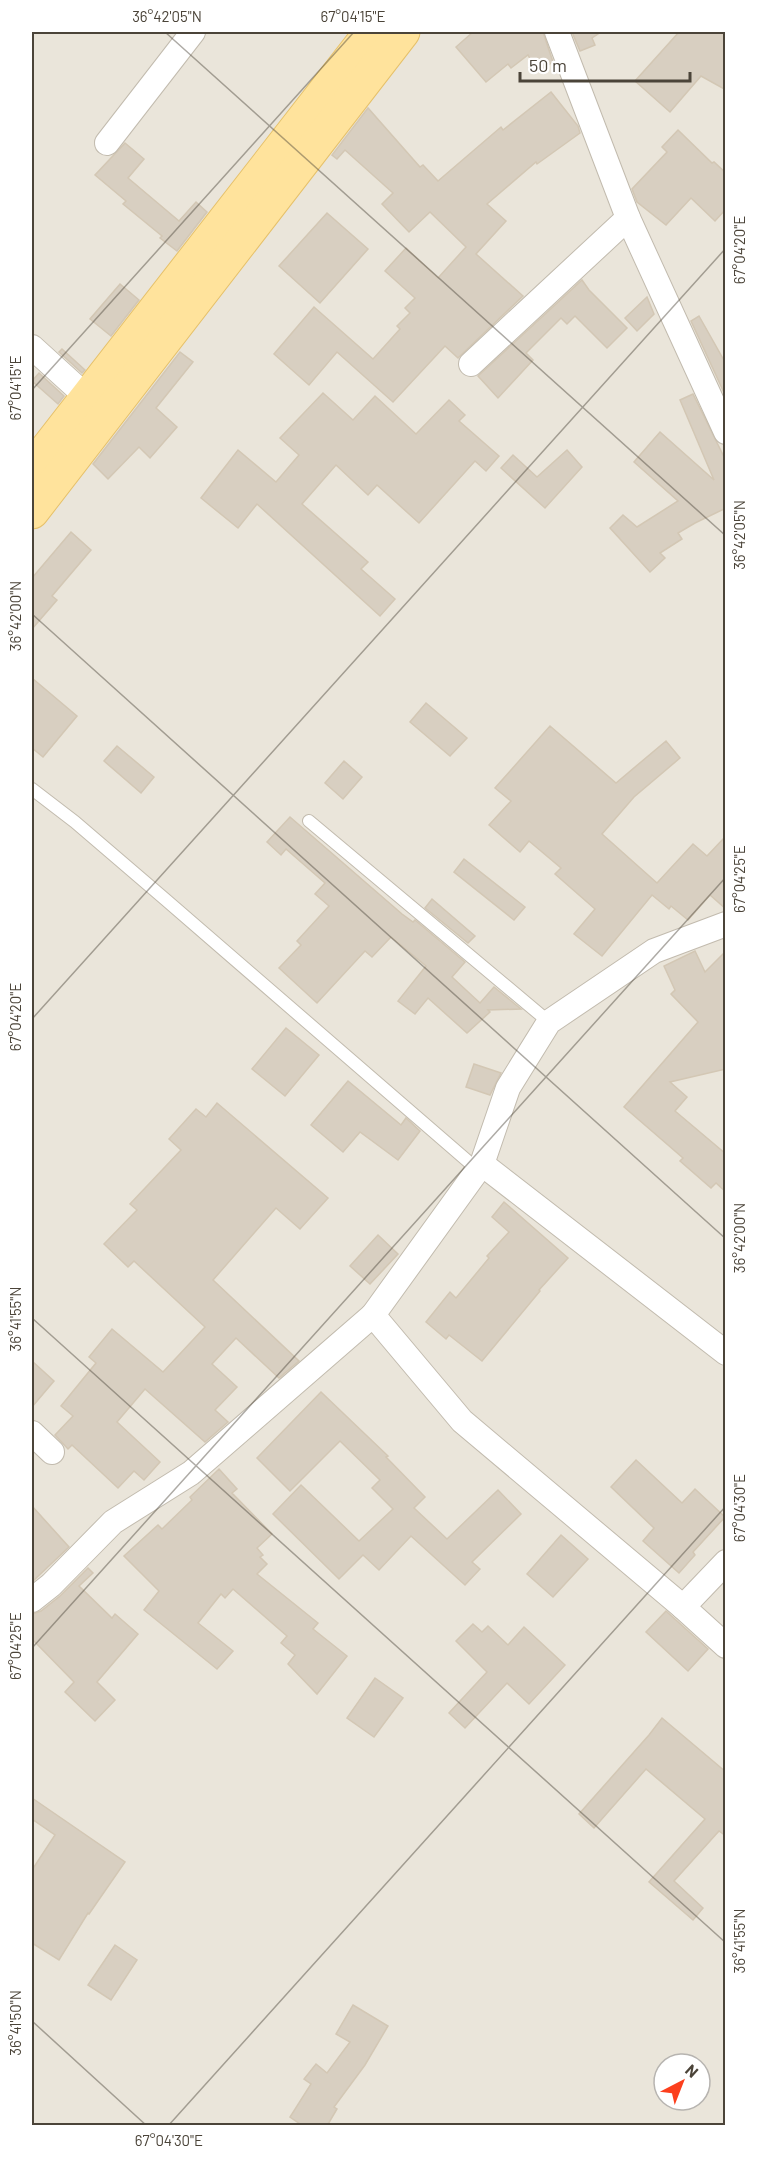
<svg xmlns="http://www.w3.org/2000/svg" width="757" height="2157" viewBox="0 0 757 2157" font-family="Barlow,sans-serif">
<rect width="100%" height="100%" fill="#f6f3ec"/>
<path fill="#eae5da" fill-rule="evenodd" d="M32,32h693v2093l-693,1zM664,2064h36v36h-36z"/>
<g fill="#d8cfc1" stroke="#d3c7b4" stroke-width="1.5">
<polygon points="473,32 543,32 553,62 537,72 528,55 511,68 508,64 486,82 456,47"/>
<polygon points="572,32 601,32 592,38 595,45 580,51"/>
<polygon points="679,32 726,32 726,90 701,76 670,112 635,81"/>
<polygon points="551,92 578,126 580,133 537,164 536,162 487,204 506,221 476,254 523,296 458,358 445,346 393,402 337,352 309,385 274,354 314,307 373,359 400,329 397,326 410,313 405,308 415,298 385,271 406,248 438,278 466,247 430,212 409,232 382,204 393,193 345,150 337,159 332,155 368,108 420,167 423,165 438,181 501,127 503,130"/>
<polygon points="678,130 712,163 714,162 726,173 726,209 715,221 691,198 666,225 637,202 632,189 667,152 662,147"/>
<polygon points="125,143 144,159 128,178 179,221 196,202 207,212 177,251 160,238 162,236 123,204 126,201 95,175"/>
<polygon points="327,213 368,249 320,303 279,266"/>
<polygon points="582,280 589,290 627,328 607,348 575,316 567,324 561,318 526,353 533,360 498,398 478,376"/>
<polygon points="120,284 139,300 111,336 90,319"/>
<polygon points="647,297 654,314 637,331 625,318"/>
<polygon points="699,316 726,364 726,397 691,321"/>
<polygon points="62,349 85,370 82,373 59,352"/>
<polygon points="180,352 193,362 156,408 177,427 150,458 139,447 108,479 93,464"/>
<polygon points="39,373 64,396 58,404 32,381"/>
<polygon points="323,393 353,420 375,396 416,434 449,400 465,415 459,421 499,456 486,471 475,461 419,523 377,485 368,495 336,465 302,504 368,562 361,569 395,599 380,616 257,504 238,528 201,498 238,450 276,482 299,455 280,438"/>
<polygon points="693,394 726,461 726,508 695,523 678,533 682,539 660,553 665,558 650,572 610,528 623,515 637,527 678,501 634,462 660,432 714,480 680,400"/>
<polygon points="567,450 582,467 545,508 501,468 513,455 537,477"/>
<polygon points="71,532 91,550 52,596 57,600 32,629 32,578"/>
<polygon points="32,678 77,716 43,757 32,748"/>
<polygon points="426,703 467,738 450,756 410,722"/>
<polygon points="550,726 616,783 666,741 680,758 634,797 602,834 657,883 693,844 707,856 726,836 726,909 710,895 688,920 671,906 669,909 652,895 602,956 574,934 595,909 555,874 561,868 529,841 520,852 489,825 511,801 495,788"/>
<polygon points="117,746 154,777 141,793 104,761"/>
<polygon points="344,761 362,777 343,799 325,783"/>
<polygon points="290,817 402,914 413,922 415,920 465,962 452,977 480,1003 494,987 521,1009 488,1010 490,1012 467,1033 428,998 415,1014 398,1001 426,966 391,937 372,957 365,951 317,1003 279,968 301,945 297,941 329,906 315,894 325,883 286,849 281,855 267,842"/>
<polygon points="464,859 525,907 514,920 454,872"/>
<polygon points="432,899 475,936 468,943 425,908"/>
<polygon points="695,951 705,972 726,951 726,1069 670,1082 687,1097 675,1111 726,1154 726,1192 716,1183 711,1188 680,1161 683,1158 624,1107 698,1022 671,994 675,990 664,966"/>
<polygon points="286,1028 319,1055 285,1096 252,1069"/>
<polygon points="474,1064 501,1073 490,1095 466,1087"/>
<polygon points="348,1081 401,1125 406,1118 420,1131 398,1160 360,1132 343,1152 311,1125"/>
<polygon points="217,1103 328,1198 300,1229 276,1208 213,1280 299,1361 279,1378 236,1338 212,1364 237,1387 215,1410 228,1422 205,1442 145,1389 117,1422 160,1462 144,1480 134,1471 118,1488 72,1445 68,1449 55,1435 73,1416 61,1406 96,1363 89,1357 112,1329 163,1372 205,1327 134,1261 128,1267 104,1244 137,1210 130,1204 181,1150 169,1139 196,1109 206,1117"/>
<polygon points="504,1202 568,1258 539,1290 540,1291 482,1361 449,1335 446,1339 426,1322 450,1292 456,1298 489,1258 487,1256 509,1232 492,1217"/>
<polygon points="378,1235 398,1254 370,1284 350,1266"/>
<polygon points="32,1361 54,1381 32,1407"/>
<polygon points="321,1392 388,1456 386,1457 425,1497 414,1508 447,1539 498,1490 521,1514 472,1562 480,1569 465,1585 411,1536 379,1570 363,1555 339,1579 273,1514 301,1485 359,1541 393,1509 372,1488 380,1480 340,1441 290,1491 257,1458"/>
<polygon points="636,1460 682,1503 695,1489 725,1517 693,1552 695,1555 679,1573 643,1541 654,1528 611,1487"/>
<polygon points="219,1469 237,1489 232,1493 272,1534 257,1548 263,1555 260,1557 267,1564 257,1574 318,1623 313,1629 347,1656 317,1694 288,1664 295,1655 281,1643 287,1636 233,1589 225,1598 221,1594 198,1623 233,1651 217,1669 144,1610 159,1591 124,1556 158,1525 162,1529 192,1500 190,1497"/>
<polygon points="32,1506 69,1547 32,1582"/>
<polygon points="561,1535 588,1559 553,1597 527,1574"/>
<polygon points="88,1568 93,1573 79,1586 112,1618 115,1614 138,1634 97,1682 115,1700 95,1721 65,1692 74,1682 32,1639 32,1614 41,1611 60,1596"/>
<polygon points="666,1611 708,1649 688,1671 646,1632"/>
<polygon points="473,1624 482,1632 488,1626 508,1645 524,1627 565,1665 529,1704 507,1683 465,1728 449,1713 487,1672 456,1641"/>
<polygon points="375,1678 403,1698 374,1737 347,1718"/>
<polygon points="662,1718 726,1772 726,1836 719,1831 674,1881 703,1908 693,1920 649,1882 705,1819 646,1769 594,1828 579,1814 649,1735"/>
<polygon points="32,1798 125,1862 89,1914 88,1913 59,1960 32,1943 32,1870 55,1835 32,1819"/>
<polygon points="115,1945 137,1960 111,2000 88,1985"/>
<polygon points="353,2005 388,2026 365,2065 334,2107 337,2109 327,2126 303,2126 290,2117 311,2084 304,2079 316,2064 327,2073 350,2042 336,2034"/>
</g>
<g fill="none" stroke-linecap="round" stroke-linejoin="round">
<defs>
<g id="lane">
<polyline points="32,789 75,822 166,900 478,1170"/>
<polyline points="309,821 549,1022"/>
</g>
<g id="street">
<polyline points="557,32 628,218 726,432"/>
<polyline points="107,143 193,32"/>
<polyline points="32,347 87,397"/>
<polyline points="471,364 628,218"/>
<polyline points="482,1164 726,1353"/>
<polyline points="373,1315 462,1421 683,1607 726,1646"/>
<polyline points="32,1433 52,1452"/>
<polyline points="32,1600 51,1585 113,1522 191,1473 373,1315 482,1164 508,1088 549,1022 654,951 726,924"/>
<polyline points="683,1607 726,1562"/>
</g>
<g id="primary">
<polyline points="32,468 371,32"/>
<polyline points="32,512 403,32"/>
</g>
</defs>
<use href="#lane" stroke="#c2bbae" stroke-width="14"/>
<use href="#street" stroke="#c2bbae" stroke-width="26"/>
<use href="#primary" stroke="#e6c16a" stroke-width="35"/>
<use href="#lane" stroke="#fff" stroke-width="12"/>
<use href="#street" stroke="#fff" stroke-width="24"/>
<use href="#primary" stroke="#ffe39c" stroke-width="33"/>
</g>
<path fill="none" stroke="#4b4439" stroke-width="1.5" stroke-opacity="0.45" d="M165,32l561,504M32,390l322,-358M32,614l694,625M32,1019l694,-771M32,1318l694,625M32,1648l694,-771M32,2021l115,105M168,2126l558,-620"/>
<rect width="757" height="2157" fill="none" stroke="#ffffff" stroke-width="66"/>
<g transform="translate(682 2082) rotate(42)"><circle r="28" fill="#ffffff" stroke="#b7b4b0" stroke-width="1.5"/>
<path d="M0-4.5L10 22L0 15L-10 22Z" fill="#fc3f1d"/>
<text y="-9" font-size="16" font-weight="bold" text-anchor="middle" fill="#4b4439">N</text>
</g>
<path d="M520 72v9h170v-9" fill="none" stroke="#4b4439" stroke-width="3"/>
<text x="529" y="72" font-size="18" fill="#4b4439" stroke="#ffffff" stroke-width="4.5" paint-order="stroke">50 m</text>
<rect x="33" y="33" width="691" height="2091" fill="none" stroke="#4b4439" stroke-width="2"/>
<g font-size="15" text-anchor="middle" fill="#4b4439">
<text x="167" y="22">36°42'05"N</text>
<text x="353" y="22">67°04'15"E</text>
<text transform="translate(740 250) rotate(-90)" y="5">67°04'20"E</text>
<text transform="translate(16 388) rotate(-90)" y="5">67°04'15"E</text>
<text transform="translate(740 535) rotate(-90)" y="5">36°42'05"N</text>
<text transform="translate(16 616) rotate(-90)" y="5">36°42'00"N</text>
<text transform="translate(740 879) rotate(-90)" y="5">67°04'25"E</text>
<text transform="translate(16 1017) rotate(-90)" y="5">67°04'20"E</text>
<text transform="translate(740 1238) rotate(-90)" y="5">36°42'00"N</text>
<text transform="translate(16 1319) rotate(-90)" y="5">36°41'55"N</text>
<text transform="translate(740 1508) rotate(-90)" y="5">67°04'30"E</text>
<text transform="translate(16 1646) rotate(-90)" y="5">67°04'25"E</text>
<text transform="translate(740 1941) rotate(-90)" y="5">36°41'55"N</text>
<text transform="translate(16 2023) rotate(-90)" y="5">36°41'50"N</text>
<text x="169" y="2146">67°04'30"E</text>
</g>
</svg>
